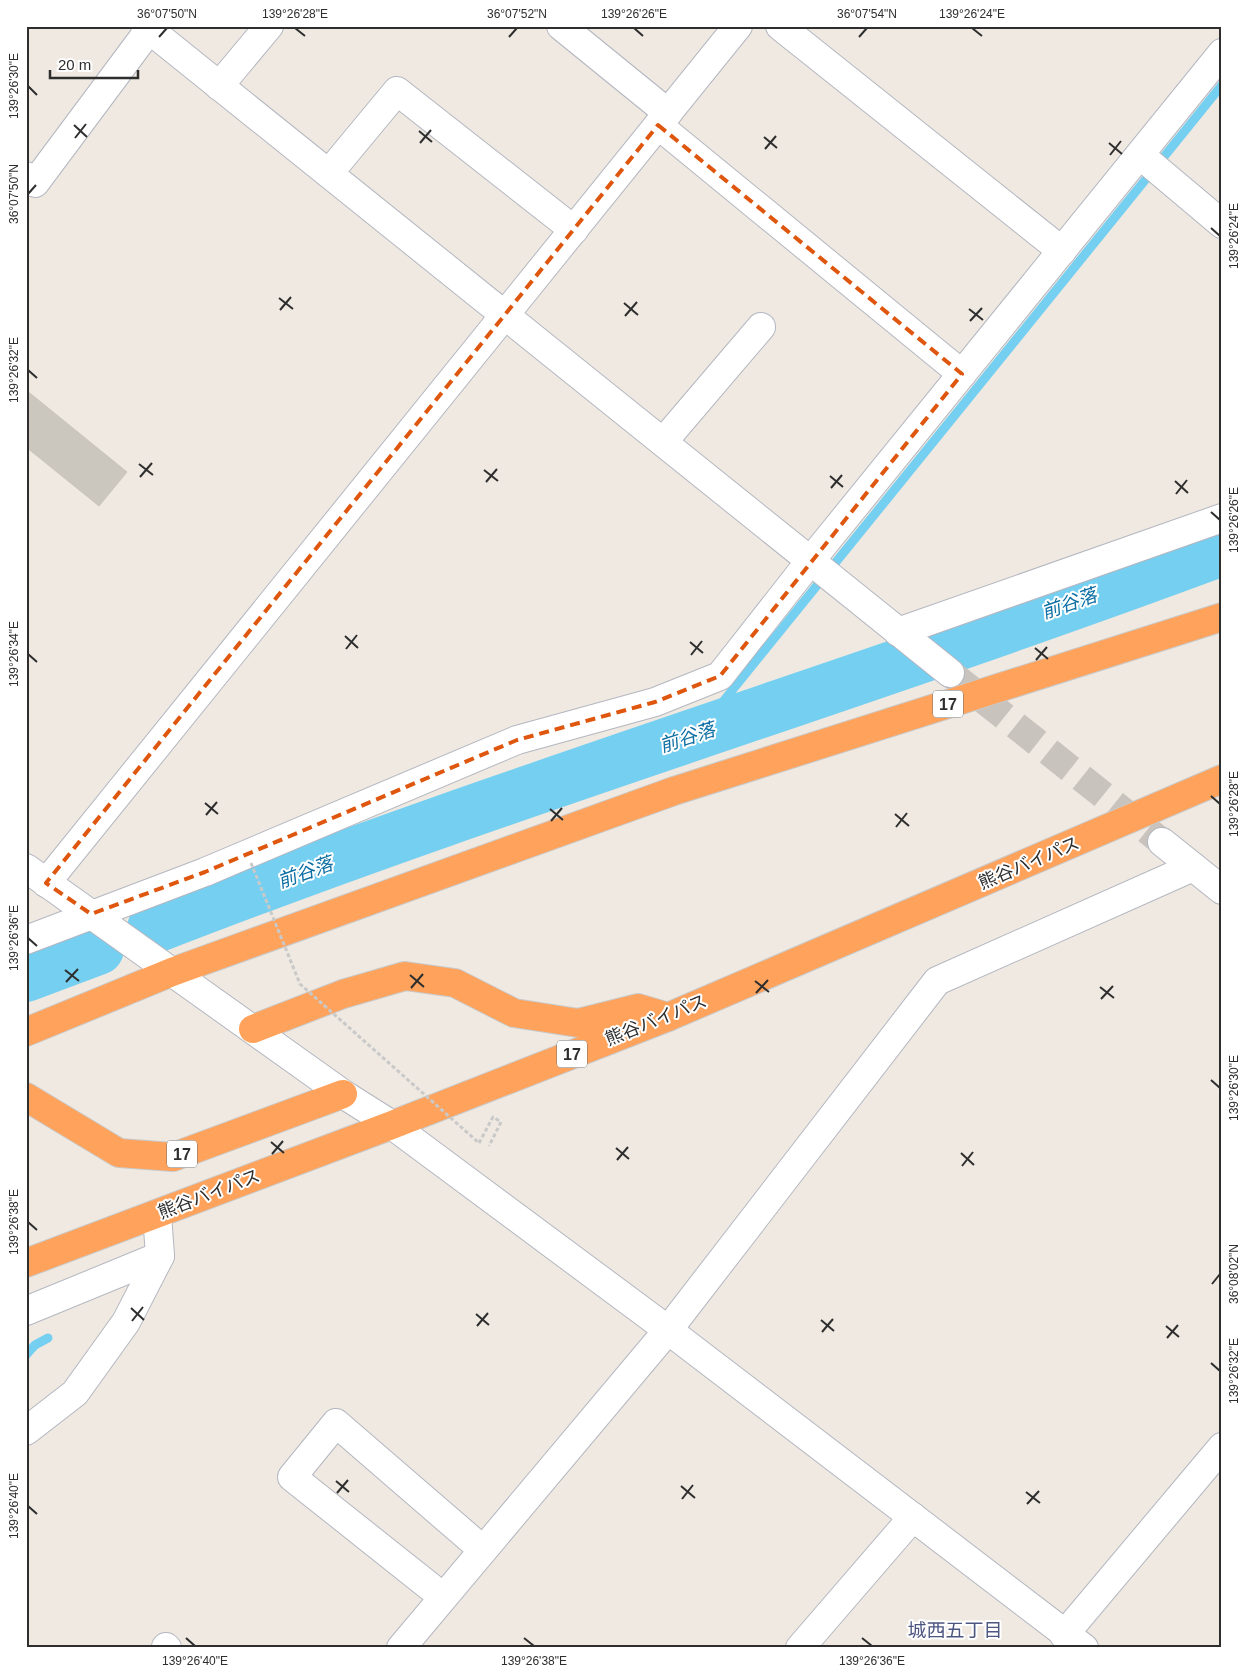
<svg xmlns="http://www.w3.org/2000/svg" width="1248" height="1674" viewBox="0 0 1248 1674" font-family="Helvetica,'Noto Sans JP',sans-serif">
<rect width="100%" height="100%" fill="#efe9e1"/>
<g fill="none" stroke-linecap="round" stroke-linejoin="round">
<g stroke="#75cff0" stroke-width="9">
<polyline points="696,735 1222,85"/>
<polyline points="26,1355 35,1345 48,1338"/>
</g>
<g stroke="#75cff0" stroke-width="52">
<path d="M153,928c352,-137 715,-246 1069,-378"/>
<polyline points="26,976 98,949"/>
</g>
</g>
<polygon fill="#cbc7bf" stroke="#cbc5ba" points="26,390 127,472 99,506 26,447"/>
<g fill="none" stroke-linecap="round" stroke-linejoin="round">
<polyline stroke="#c8c4bd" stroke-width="28" stroke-dasharray="28 14" stroke-linecap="butt" points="950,673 1162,842"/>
<defs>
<g id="minor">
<polyline points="145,26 950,673"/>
<polyline points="561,26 668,113"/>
<polyline points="780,26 1062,251"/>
<polyline points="219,86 269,26"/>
<polyline points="658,125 962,374"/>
<polyline points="1140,155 1222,224"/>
<polyline points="329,173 397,91 574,230"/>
<polyline points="26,176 35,183 152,26"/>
<polyline points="663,442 761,327"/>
<polyline points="898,632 1222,518"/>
<polyline points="1162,842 1222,890"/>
<polyline points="26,868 343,1094 392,1125 668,1330 1084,1648"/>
<polyline points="46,883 738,26"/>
<polyline points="26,940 205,872 517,740 655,702 720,676 811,560 1222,53"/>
<polyline points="26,1311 160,1256"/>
<polyline points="26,1431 75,1393 126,1322 160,1256 157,1214"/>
<polyline points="443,1597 292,1477 336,1423 483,1550"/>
<polyline points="1064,1635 1222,1447"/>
<polyline points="166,1647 167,1648"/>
<polyline points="401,1648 668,1330 937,981 1193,867"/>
<polyline points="800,1648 913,1517"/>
</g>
<g id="highway">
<polyline points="253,1029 343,994 405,976 455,983 514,1013 578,1023 638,1008 668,1017"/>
<polyline points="26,1032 172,972 674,791 1222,617"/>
<polyline points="26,1097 119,1153 173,1157 343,1094"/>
<polyline points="26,1263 392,1125 668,1017 1222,779"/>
</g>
</defs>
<use href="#minor" stroke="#b4b7c1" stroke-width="30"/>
<use href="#highway" stroke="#c9c9c9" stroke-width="30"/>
<polyline stroke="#c9c9c9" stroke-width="3" stroke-dasharray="4 2.5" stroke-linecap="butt" points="479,1143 493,1117 501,1122 489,1146"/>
<use href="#minor" stroke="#fff" stroke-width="28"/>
<use href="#highway" stroke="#ffa35c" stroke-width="28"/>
<polyline stroke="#c9c9c9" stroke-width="3" stroke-dasharray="4 2.5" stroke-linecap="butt" points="251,863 300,984 479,1143"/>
</g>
<path fill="none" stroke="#df570e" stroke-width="4" stroke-dasharray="10 6" stroke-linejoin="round" d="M658,125l304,249 -242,302 -65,26 -138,38 -312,132 -114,42 -45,-31z"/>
<path fill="none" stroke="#2e2e2e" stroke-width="2" d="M295,28l10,8M634,28l9,8M972,28l10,8M159,37l8,-9M509,37l8,-9M859,37l8,-9M28,86l9,9M74,125l13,12M419,131l13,11M764,137l13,11M75,138l11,-14M420,143l11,-13M1109,143l13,11M765,149l11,-13M1110,155l11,-14M28,194l8,-9M1211,228l9,8M279,298l14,11M624,303l14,12M969,309l14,11M280,310l11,-13M625,316l12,-14M970,321l12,-13M28,370l9,8M139,464l14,11M484,470l14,11M830,476l13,11M140,477l12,-14M1175,481l13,12M486,482l11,-13M831,488l11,-13M1176,494l11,-14M1211,512l9,8M345,636l13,12M690,642l13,11M1035,648l13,11M346,649l11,-14M28,654l9,8M691,655l11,-14M1036,660l11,-13M1211,796l9,8M205,803l13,11M550,809l13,11M895,814l14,12M206,815l11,-13M551,821l11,-13M896,827l11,-14M28,938l9,8M65,970l14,11M410,975l14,12M755,981l14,11M66,982l12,-13M1100,987l14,11M411,988l12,-14M756,993l12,-13M1101,999l12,-13M1211,1080l9,8M271,1142l13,11M616,1148l13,11M961,1153l13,12M272,1154l11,-13M617,1160l11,-13M962,1166l11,-14M28,1222l9,8M1212,1284l8,-10M131,1308l13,12M476,1314l13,11M821,1320l13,11M132,1321l11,-14M477,1326l11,-13M1166,1326l13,11M822,1332l11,-13M1167,1338l11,-13M1211,1363l9,8M336,1481l13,11M681,1486l14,12M1026,1492l14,11M337,1493l11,-13M682,1499l11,-14M1027,1504l12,-13M28,1506l9,8M186,1638l9,8M524,1638l10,8M862,1638l10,8"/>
<g text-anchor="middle" stroke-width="4" stroke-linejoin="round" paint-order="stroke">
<g fill="#fff" stroke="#6d6d6d" stroke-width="1">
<rect x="933" y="690.5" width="30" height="27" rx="4"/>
<rect x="557" y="1040.5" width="30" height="27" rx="4"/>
<rect x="167" y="1140.5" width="30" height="27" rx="4"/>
</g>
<g font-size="16" font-weight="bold" fill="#2e2e2e">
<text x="948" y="710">17</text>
<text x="572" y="1060">17</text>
<text x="182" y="1160">17</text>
</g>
<g font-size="18" fill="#2e2e2e" stroke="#fff">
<text transform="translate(1029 863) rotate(-23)" y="6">熊谷バイパス</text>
<text transform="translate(656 1020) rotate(-22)" y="6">熊谷バイパス</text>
<text transform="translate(209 1194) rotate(-21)" y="6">熊谷バイパス</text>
</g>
<g font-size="19" font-style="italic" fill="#0d6fa3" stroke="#fff">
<text transform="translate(1069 603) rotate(-19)" y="7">前谷落</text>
<text transform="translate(687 737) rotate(-18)" y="7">前谷落</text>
<text transform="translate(305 872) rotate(-20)" y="7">前谷落</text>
</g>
<g font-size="19" fill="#4d5680" stroke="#fff">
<text x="955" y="1637">城西五丁目</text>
</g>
</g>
<rect width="1248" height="1674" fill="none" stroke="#ffffff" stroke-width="55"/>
<path d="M50 70v8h88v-8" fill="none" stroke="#2e2e2e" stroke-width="2.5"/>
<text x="58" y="70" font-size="15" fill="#2e2e2e" stroke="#ffffff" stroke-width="4" paint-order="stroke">20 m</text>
<rect x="28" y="28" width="1192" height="1618" fill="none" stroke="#2e2e2e" stroke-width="2"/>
<g font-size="12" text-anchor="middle" fill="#2e2e2e">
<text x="167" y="18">36°07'50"N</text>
<text x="295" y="18">139°26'28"E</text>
<text x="517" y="18">36°07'52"N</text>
<text x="634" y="18">139°26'26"E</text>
<text x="867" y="18">36°07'54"N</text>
<text x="972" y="18">139°26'24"E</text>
<text transform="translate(14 86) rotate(-90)" y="4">139°26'30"E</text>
<text transform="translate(14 194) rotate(-90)" y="4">36°07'50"N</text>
<text transform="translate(1234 236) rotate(-90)" y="4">139°26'24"E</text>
<text transform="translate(14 370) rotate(-90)" y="4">139°26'32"E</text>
<text transform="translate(1234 520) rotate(-90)" y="4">139°26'26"E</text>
<text transform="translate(14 654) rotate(-90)" y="4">139°26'34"E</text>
<text transform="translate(1234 804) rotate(-90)" y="4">139°26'28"E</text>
<text transform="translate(14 938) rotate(-90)" y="4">139°26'36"E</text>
<text transform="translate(1234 1088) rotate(-90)" y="4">139°26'30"E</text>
<text transform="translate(14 1222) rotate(-90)" y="4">139°26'38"E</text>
<text transform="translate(1234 1274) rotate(-90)" y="4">36°08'02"N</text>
<text transform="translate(1234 1371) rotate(-90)" y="4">139°26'32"E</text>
<text transform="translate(14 1506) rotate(-90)" y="4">139°26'40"E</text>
<text x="195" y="1665">139°26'40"E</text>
<text x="534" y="1665">139°26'38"E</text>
<text x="872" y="1665">139°26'36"E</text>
</g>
</svg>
